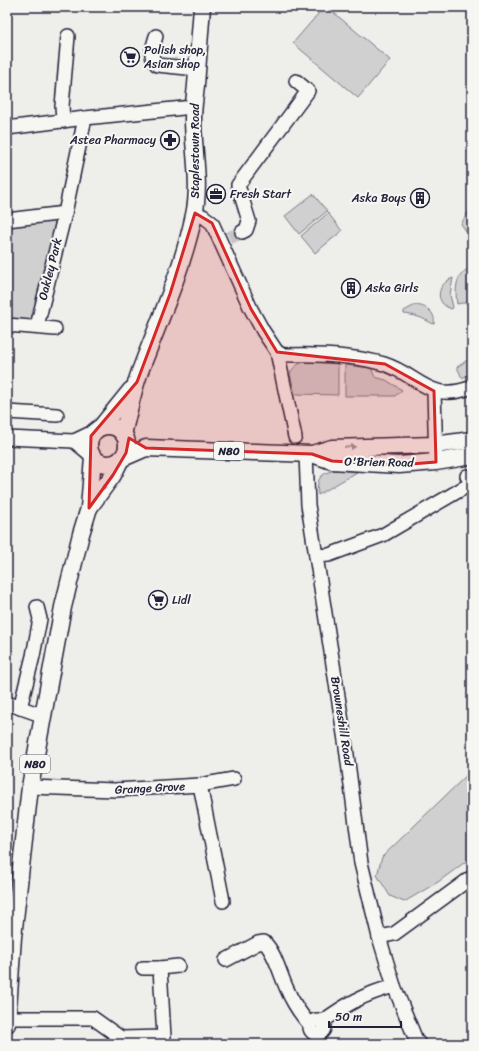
<svg xmlns="http://www.w3.org/2000/svg" width="479" height="1051" viewBox="0 0 479 1051" font-family="Sriracha,sans-serif">
<rect width="100%" height="100%" fill="#eeeeeb"/>
<filter id="ink" filterUnits="userSpaceOnUse"><feTurbulence type="fractalNoise" baseFrequency=".025" numOctaves="2"/><feDisplacementMap in="SourceGraphic" scale="8" xChannelSelector="R" yChannelSelector="G"/><feConvolveMatrix kernelMatrix="1 2 1 2 8 2 1 2 1" color-interpolation-filters="sRGB"/></filter>
<g filter="url(#ink)">
<g fill="#d0d0d1" stroke="#797986">
<polygon points="324,7 327,7 390,60 358,98 293,43"/>
<polygon points="313,194 327,211 299,234 285,216"/>
<polygon points="472,206 472,239 461,224"/>
<polygon points="328,213 342,231 315,253 301,236"/>
<polygon points="53,220 56,225 32,321 7,319 10,226"/>
<path d="M472,267v36h-10l-5,1c-2,-16 -2,-30 15,-37z"/>
<path d="M453,278l-3,17 3,12 -1,2c-18,-5 -16,-25 1,-31z"/>
<path d="M415,305c10,1 21,6 19,19h-1c-10,-6 -18,-9 -29,-10v-3z"/>
<polygon points="472,357 472,373 462,378 457,367"/>
<path d="M304,362h8l26,2v31l-43,-1 -5,-20c3,-7 7,-10 14,-12z"/>
<polygon points="345,365 371,368 375,377 386,380 402,390 395,396 345,396"/>
<path d="M336,470l21,2 -39,23c-2,-16 2,-22 18,-25z"/>
<polygon points="472,770 472,857 438,882 404,902 390,896 377,875 382,857"/>
</g>
<g fill="none" stroke-linecap="round" stroke-linejoin="round">
<polyline stroke="#c5c5c8" stroke-width="13" stroke-dasharray="13 6" stroke-linecap="butt" points="229,238 242,232"/>
<defs>
<g id="minor">
<path d="M156,36c-3,12 -8,19 1,29l40,4"/>
<polyline points="63,121 62,106 68,36"/>
<polyline points="7,128 85,118 193,107"/>
<polyline points="195,213 203,216 212,223 251,309 263,331 277,352 295,437"/>
<polyline points="7,220 65,213"/>
<polyline points="242,232 246,230 249,221 238,185 308,91 296,81"/>
<polyline points="7,325 55,329"/>
<polyline points="37,326 65,213 85,118"/>
<path d="M277,352l6,3c31,-1 71,0 101,9 35,11 45,40 88,23"/>
<polyline points="434,391 436,462"/>
<polyline points="7,412 57,415"/>
<polyline points="7,438 74,441 95,431"/>
<polyline points="74,441 91,455"/>
<polyline points="306,454 308,505 346,747 361,863 379,937 394,986 416,1040 419,1044"/>
<polyline points="316,556 329,555 383,535 472,483 467,476"/>
<polyline points="7,703 44,716"/>
<polyline points="20,708 33,656 40,619 37,607"/>
<polyline points="200,785 234,779"/>
<polyline points="30,787 115,790 200,785 223,901"/>
<polyline points="379,937 394,934 472,877"/>
<path d="M226,960l32,-17 6,-1c11,10 16,32 22,45 6,14 14,27 24,38"/>
<polyline points="160,968 178,966"/>
<polyline points="8,1018 93,1018 121,1038 164,1037 160,968 143,968"/>
<circle cx="317" cy="1027" r="7"/>
<path d="M322,1022c24,-18 43,-28 72,-36"/>
</g>
<g id="major">
<circle cx="108" cy="445" r="19"/>
<polyline points="101,427 131,390"/>
<path d="M123,434c6,-22 10,-46 19,-68 19,-49 41,-99 52,-151 7,-31 -1,-65 -1,-96 0,-12 2,-22 3,-34 2,-26 4,-52 6,-78"/>
<polyline points="312,454 332,448 434,445 472,440"/>
<polyline points="123,458 146,448 312,454 332,461 399,465 436,462 472,456"/>
<polyline points="89,508 113,475 121,459"/>
<polyline points="7,1024 13,937 30,787 63,607 81,534 89,508 93,457"/>
</g>
</defs>
<use href="#minor" stroke="#22223b" stroke-width="16"/>
<use href="#major" stroke="#22223b" stroke-width="19"/>
<use href="#minor" stroke="#f6f6f2" stroke-width="13"/>
<use href="#major" stroke="#f6f6f2" stroke-width="16"/>
</g>
<defs><path id="oneway-solid" d="M-6-.8H1V-3.2L6.5 0L1 3.2V.8H-6Z"/></defs>
<g fill="#9797a0">
<use href="#oneway-solid" transform="translate(350 447) rotate(-2)"/>
<use href="#oneway-solid" transform="translate(106 485) rotate(125)"/>
</g>
</g>
<path fill="#d62828" fill-opacity="0.2" stroke="#d62828" stroke-width="3" stroke-linejoin="round" d="M195,213l17,10 39,86 26,43 108,12 49,27 2,71 -37,3 -67,-4 -20,-7 -166,-6 -17,-10 -3,15 -13,22 -24,33 2,-72 46,-54 33,-88z"/>
<defs>
<symbol id="supermarket-ring" viewBox="-11 -11 22 22"><circle r="9.5" fill="#f6f6f2" stroke="#22223b" stroke-width="1.5"/><path d="M-6-5.5h2.5l.6 2H6L4.5 2H-2.5L-4.4-4H-6ZM-1.5 3.2a1.3 1.3 0 1 0 .1 0ZM3 3.2a1.3 1.3 0 1 0 .1 0Z" fill="#22223b"/></symbol>
<symbol id="pharmacy-ring" viewBox="-11 -11 22 22"><circle r="9.5" fill="#f6f6f2" stroke="#22223b" stroke-width="1.5"/><path d="M-2-6h4v4h4v4h-4v4h-4v-4h-4v-4h4Z" fill="#22223b"/></symbol>
<symbol id="office-ring" viewBox="-11 -11 22 22"><circle r="9.5" fill="#f6f6f2" stroke="#22223b" stroke-width="1.5"/><path d="M-6-3h4V-5.5h4V-3h4V5H-6ZM-1-4.5V-3h2v-1.5ZM-6 0V1H6V0Z" fill="#22223b"/></symbol>
<symbol id="building-ring" viewBox="-11 -11 22 22"><circle r="9.5" fill="#f6f6f2" stroke="#22223b" stroke-width="1.5"/><path d="M-4-6H4V6H1V3H-1V6H-4ZM-2.5-4.3h1.7v1.8h-1.7ZM.8-4.3h1.7v1.8H.8ZM-2.5-1h1.7V.8h-1.7ZM.8-1h1.7V.8H.8Z" fill="#22223b"/></symbol>
</defs>
<g fill-rule="evenodd">
<use href="#supermarket-ring" x="119" y="46" width="22" height="22"/>
<use href="#pharmacy-ring" x="159" y="129" width="22" height="22"/>
<use href="#office-ring" x="205" y="183" width="22" height="22"/>
<use href="#building-ring" x="409" y="187" width="22" height="22"/>
<use href="#building-ring" x="340" y="277" width="22" height="22"/>
<use href="#supermarket-ring" x="147" y="589" width="22" height="22"/>
</g>
<g text-anchor="middle" stroke-width="4" stroke-linejoin="round" paint-order="stroke">
<g fill="#f6f6f2" stroke="#626272" stroke-width="1">
<rect x="214" y="442" width="30" height="18" rx="3"/>
<rect x="20" y="755" width="30" height="18" rx="3"/>
</g>
<g font-size="11" font-weight="bold" fill="#22223b">
<text x="229" y="455">N80</text>
<text x="35" y="768">N80</text>
</g>
<g font-size="12" fill="#22223b" stroke="#f6f6f2" text-anchor="start">
<text x="144" y="54">Polish shop,<tspan x="144" dy="14">Asian shop</tspan></text>
<text x="156" y="144" text-anchor="end">Astea Pharmacy</text>
<text x="230" y="198">Fresh Start</text>
<text x="406" y="202" text-anchor="end">Aska Boys</text>
<text x="365" y="292">Aska Girls</text>
<text x="172" y="604">Lidl</text>
</g>
<g font-size="12" fill="#22223b" stroke="#f6f6f2">
<text transform="translate(195 151) rotate(-90)" y="4">Staplestown Road</text>
<text transform="translate(50 269) rotate(-76)" y="4">Oakley Park</text>
<text transform="translate(379 462) rotate(1)" y="4">O'Brien Road</text>
<text transform="translate(342 721) rotate(81)" y="4">Browneshill Road</text>
<text transform="translate(150 788) rotate(-3)" y="4">Grange Grove</text>
</g>
</g>
<rect width="479" height="1051" fill="none" stroke="#f6f6f2" stroke-width="24"/>
<rect x="12" y="12" width="455" height="1027" fill="none" stroke="#22223b" stroke-width="1.5" filter="url(#ink)"/>
<path d="M329 1021v6h72v-6" fill="none" stroke="#22223b" stroke-width="2"/>
<text x="335" y="1021" font-size="12" fill="#22223b" stroke="#f6f6f2" stroke-width="3" paint-order="stroke">50 m</text>
</svg>
